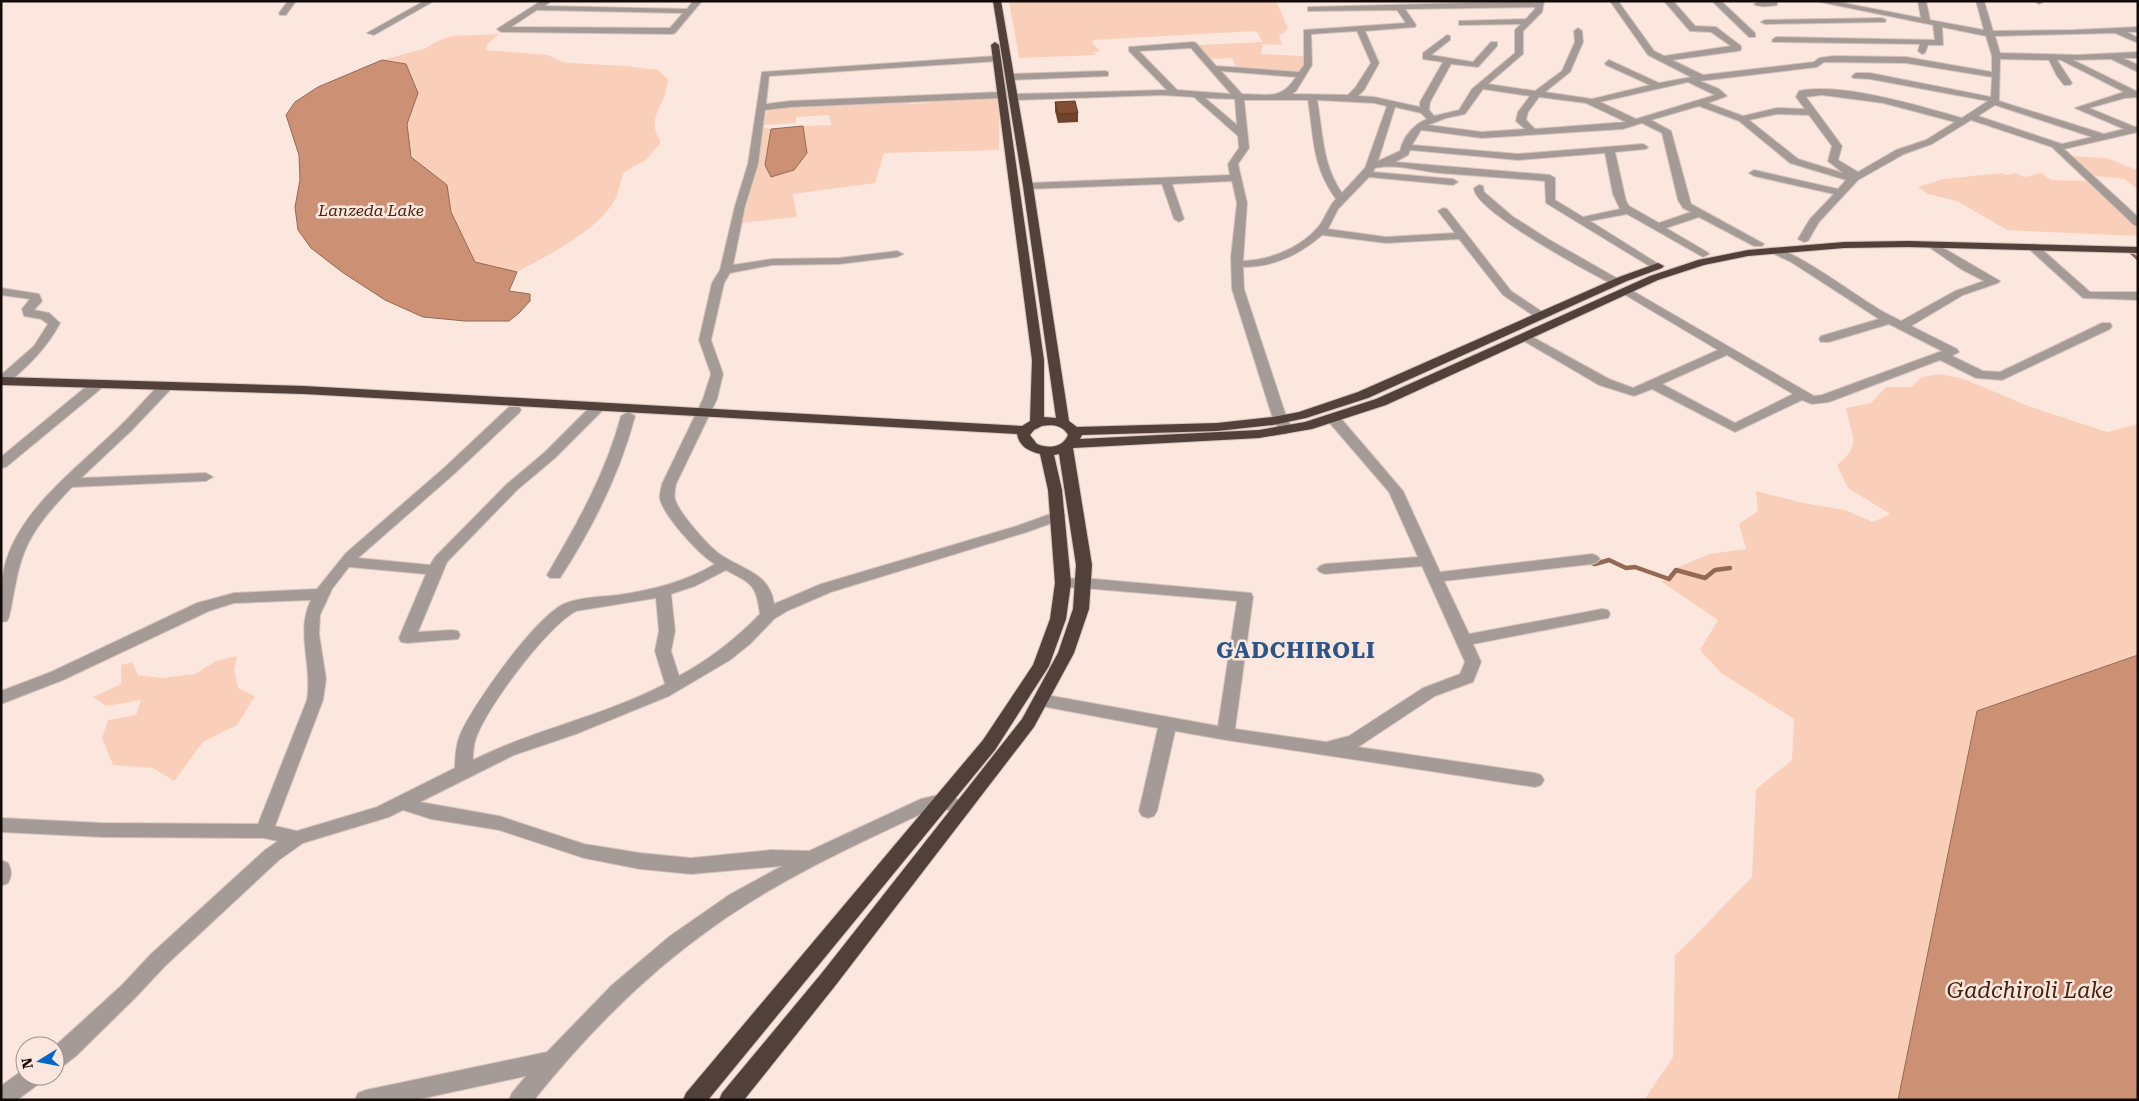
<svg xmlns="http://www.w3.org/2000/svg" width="2139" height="1101" viewBox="0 0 2139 1101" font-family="'Roboto Serif',serif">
<rect width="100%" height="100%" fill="#fce7de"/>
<g fill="#facfba">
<polygon points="1009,1 1276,1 1288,28 1283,34 1279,34 1282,45 1263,44 1261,54 1305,56 1306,60 1299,74 1237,69 1232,58 1208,59 1198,45 1263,42 1256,31 1094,40 1092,43 1101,51 1094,52 1096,55 1019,58"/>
<path d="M499,34l-11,9 -2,7 62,5 14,7 9,1 54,3 33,4 10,9c-1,27 -24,38 -7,63l-15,18 -22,12c-4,10 -6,25 -12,33 -22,30 -64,50 -95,67l-42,-10 -24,-50 -4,-27 -36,-28 -4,-33 11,-31 -12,-29 -24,-4 44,-12 11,-7 15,-5z"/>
<polygon points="999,97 999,150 884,153 875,183 793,194 797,217 742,223 757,164 763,127 771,129 765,165 807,153 803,126 831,125 829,115 796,117 796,123 764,125 767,109 909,101 910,104 929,103 929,100"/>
<polygon points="2070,156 2107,158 2134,169 2138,169 2138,190 2125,179 2095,176"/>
<polygon points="2002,173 2006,175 2015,173 2024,177 2041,173 2051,180 2086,181 2138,226 2138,236 2007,230 1957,201 1928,194 1918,187 1943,179"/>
<path d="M1939,374l25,5 67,28 76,25 31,-8v231l-161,57 -79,388h-254l29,-43 2,-101 77,-79 4,-88 36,-29 2,-41 -73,-46 -21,-23 18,-30 -56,-38 14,-14 34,-14 36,-5 -7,-25 19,-13 -2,-20 47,12 42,7 28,12 17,-8 -42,-26 -11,-23c26,-21 14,-28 9,-57l25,-5 15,-16h25l11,-10z"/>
<polygon points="237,656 234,670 238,688 255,696 237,725 203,742 174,781 153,768 113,765 102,738 108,720 136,715 141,700 106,706 93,697 121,684 121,665 132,662 138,675 161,678 195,674 216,661"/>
</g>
<g fill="#cc9175" stroke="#946954">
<polygon points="382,60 406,64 418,93 407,124 411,157 447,185 451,212 475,262 517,272 509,291 530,294 530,301 519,313 509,321 465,321 423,317 385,300 342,272 311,248 298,230 295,207 300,180 299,155 286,115 295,102 318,87"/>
<polygon points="803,126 807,153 794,170 771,177 765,165 771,129"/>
<polygon points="2138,655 2138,1100 1898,1100 1977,711"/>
</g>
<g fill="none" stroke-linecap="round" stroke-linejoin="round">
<polyline stroke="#946954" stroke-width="3" points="2130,252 2138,259"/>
<polyline stroke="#946954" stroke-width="4.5" points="1589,562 1595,564 1609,560 1626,568 1635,567 1669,579 1676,570 1705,578 1715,570 1730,568"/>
<defs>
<g id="minor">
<polygon points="288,1 296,1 286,15 280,15 279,13"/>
<polygon points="424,1 434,1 374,35 367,33"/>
<path d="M541,1h10l-6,5 142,3 6,-8h9l-27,32 -3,1 -171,-2 -4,-3zM537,10l146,3 -13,15 -159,-1z"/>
<path d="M1544,1l-2,11 -19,19v23l-35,30 47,7 27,-20 13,-29 -1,-11 4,-3 4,3 1,11 -13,30 -25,20 47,7 58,-14 -44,-20 -1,-2 4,-3 50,23 32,-6 -43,-22 -38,-54h8l36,50 10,5 67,-10 -20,-14 -21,-1 -26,-30h9l22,25 21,1 25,19v4l-3,1 -66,9 31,15 111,-13 5,-4 14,-2 73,1 86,15v-16l-6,-20 -44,-9 1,18h-15l-3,8 -3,1 -4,-3 2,-7 -147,-2 -1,-2 4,-3 159,3 -2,-15 -118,-24h18l88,17 -3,-17h8l4,19 54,10 -8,-29h8l9,30 81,-1 64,-3v5h-11l11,6v5l-23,-10 -120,3 5,17 78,2 60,-3v6h-15l15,7v7l-27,-13 -38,1 65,32v5l-13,1 -36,10 46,19 3,-1v6l-74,17 74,68v9l-4,-1 -82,-78 -81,-27 -39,24 -28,10 -46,26 -39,42 -11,19 -4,1 -6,-3 12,-20 24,-25 -80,-18 -5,-3 5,-3 84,19 8,-9 -56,-17 -51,-42 -40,-15 -48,14 20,11 20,73 73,40 -2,2h-8l-55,-29 -33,11 41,24 2,2 -6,3 -76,-43 -37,7 70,44 2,2 -6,3 -110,-67 -1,-22c-35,-3 -70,-5 -105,-8 -20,-2 -47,-10 -65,-5l-2,4 80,7 5,3 -5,3 -84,-8 -31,32 -10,20 58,8 69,-4 -17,-22 5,-3 4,1 64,82 36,24 -2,3h-8l-34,-23 -44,-56 -73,4 -64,-8c-23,20 -48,32 -79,32l1,22 43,130 6,11 -7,4 -5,-1 -8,-14 -41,-130 -1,-32 6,-54 -5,-22 -60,3 12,35 -5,3 -5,-3 -12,-35 -134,5 -5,-3 5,-3 202,-8 -2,-11 11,-16 -1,-12 -44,-39 -32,-2 -149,5 -5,-3 5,-3 154,-4 -38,-39v-4l64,-5 3,1 20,23 83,6 5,-7v-35l102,-7 -9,-13 -86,1h-3v-4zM1535,7v2l-9,10 -67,2v4h3l59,-1 -6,6v23l-43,36 -13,21 -25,6 -5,-6 1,-8 21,-38 27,3 19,-21v-4h-6l-18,20 -42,-7 19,-15v-4l-3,-1 -24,18v6l20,3 -23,40v5l-46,-10 -16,-1 6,-6 15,-27 -14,-32 50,-4 1,-2 -11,-16zM1357,31l14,32 -16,25 -7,7 -56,-1 4,-3 16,-26 -1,-31zM1191,48l40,46 -54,-4 -38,-39zM2000,59l49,1 8,16 7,9h6l2,-2 -15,-23h4l63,32 -49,16 49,21 -20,5 -105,-33zM1824,62l82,1 86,14 -1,20 -121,-24h-14l-4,3 1,2 17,1 118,22 -26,17c-43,-12 -120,-36 -163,-27l-3,6 9,12 -28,-1 -34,8 -35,-13 19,-7 -8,-7 -19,-8 117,-14zM1221,71l75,6c-15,24 -29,17 -54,17zM1688,82l27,13 -79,24 -36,-17zM1483,89l47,7 -12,16 -2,9 9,8 -43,3 -54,-7 18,-7 19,-4zM1822,95l61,8 72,19 -29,18 -30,10 -38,22 -20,-12 4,-14 -36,-49zM1539,97l47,6 40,19 -91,7 -9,-9 2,-8zM1205,98l30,1 2,26zM1244,100h64c6,38 4,66 28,99 -8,8 -10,18 -17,27 -17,21 -48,34 -76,35l4,-58 -9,-39 11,-16zM1317,100l57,3 13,3 -22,62 -23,25c-20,-28 -19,-61 -25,-93zM1995,105l97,32 -30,7 -84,-28zM1395,107l26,6 6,6c-14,6 -24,18 -27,32l-22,10zM1777,114l32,1 23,31 -4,15 15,12 -45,-14 -49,-39zM1642,123l20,10 16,67 5,8 8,4 -32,11 -30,-17 -3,-5 -11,-49 31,-3 2,-2 -5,-3 -125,10 -106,-9 9,-15 61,8 141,-9zM1410,150l108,10 87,-7 8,41 7,15 -37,8 -28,-17v-22l-5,-3 -155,-13 13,-7z"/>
<polygon points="1712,1 1721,1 1755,33 1755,37 1749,37"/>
<path d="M1777,1v4c-7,1 -18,3 -23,-1l4,-2z"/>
<polygon points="2034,1 2042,1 2043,2 2039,4"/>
<polygon points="1882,18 1886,20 1885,22 1765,24 1761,22 1765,20"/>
<path d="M996,56l4,3 -1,2 -230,15 -3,28 25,-3 210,-9 5,3 -5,3 -210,9 -26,3 -7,54 -13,42 -12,59 39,-6 67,-1 58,-7 6,3 -6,3 -58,7 -67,1 -42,8 -6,10 -13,57 12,34 -6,25 -41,85c-1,5 -2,11 -1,15 3,13 34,48 46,56 22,15 49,18 53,49l47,-20 196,-58 36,-13h10l2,3 -2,3 -36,13 -196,60 -44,19 -13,8 -24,25 -20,16 -61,36 -93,38 -62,21 -94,47 79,14 85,28 56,9 51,5 80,-8 38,1 112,-52 21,-5 26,9 3,5 -3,5 -6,2 -20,-7 -17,4c-72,34 -147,68 -212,115 -68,48 -127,108 -179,173h-25l3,-7 14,-17 -111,24h-60l3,-7 8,-3 181,-38 65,-67 58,-49 59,-41 53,-29 -91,8 -51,-5 -56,-11 -85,-28 -68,-11 -28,-9 -14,7 -86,26 -24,17 -114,106 -29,31 -60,59 -13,10 -8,3v-23l67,-61 29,-31 114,-104 13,-9 -14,-3 -162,-1 -101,-5v-14l101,5 156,1 49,-124c6,-34 -12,-68 4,-100l-77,3 -25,8 -146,69 -62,24v-13l50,-19 146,-69 37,-10 83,-4 29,-36 98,-85 65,-61h10l2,3 -2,3 -65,61 -96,84 72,7 5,-8 72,-73 38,-32 49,-49h10l2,3 -2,3 -49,49 -38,32 -70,72 -29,70 34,-2 6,1 2,4 -2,4 -51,4 -6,-1 -2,-4 27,-64 -77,-7 -17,22 -12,26 -1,19 7,45 -3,21 -48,126 22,5 80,-24 78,-39c0,-11 1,-23 5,-33 12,-29 77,-121 106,-132 16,-6 35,-6 52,-8 34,-5 67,-13 97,-31 -15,-8 -51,-48 -55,-65 -1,-4 1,-10 2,-15l41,-85 8,-25 -12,-34 13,-57 8,-13 15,-64 13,-42 14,-92zM726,570c26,14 30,14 34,44 -24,25 -50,45 -81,62l-8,-25 4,-20 -4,-37 24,-8zM656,598l3,33 -4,20 10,33c-61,32 -130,45 -192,76 0,-9 1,-19 5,-27 14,-32 68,-105 98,-122z"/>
<polygon points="1105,71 1108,72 1108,76 1010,80 1006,77 1010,74"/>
<path d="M1479,185l4,1 1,6 28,24 36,23 72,41 2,2 -2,2h-8c-23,-12 -138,-73 -138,-96z"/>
<path d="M1933,242l67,39 -2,2 -35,12 -52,31 46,23 2,3 -7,4 31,15 17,1 102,-49h8l2,3 -2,3 -108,51 -26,-2 -36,-18 -111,42 -17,2 -10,-4 -67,32 -83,-43 -18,7 -35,-11 -82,-48 6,-4 4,1 82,45 24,9 85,-38 -96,-57 -2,-2 2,-2 4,-2 188,109 8,-1 120,-44 -53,-27 -60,18h-8l-2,-3 2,-3 58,-17 -88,-57 -21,-10 -2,-2 2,-2c17,-4 86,48 104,58 8,6 18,10 27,15l54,-30 29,-10 -23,-12 -32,-22 -2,-2 2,-2zM1727,355l66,39 -58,29 -73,-39z"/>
<polygon points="2033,244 2037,245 2090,292 2138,292 2138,300 2083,298 2029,249 2027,247"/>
<path d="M1,288l38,6 3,7 -8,9 15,3 11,10c-13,25 -32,43 -53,61l-5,1 -1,-10 33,-29 14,-22 -7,-5 -17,-3 -2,-7 8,-10 -29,-4z"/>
<polygon points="98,380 103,381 104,384 103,387 6,467 1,468 1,457 93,381"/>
<path d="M166,382l6,4 -1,3 -39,41 -51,48 125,-5 7,4 -7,4 -134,6c-18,19 -38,40 -48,66 -8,20 -10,43 -15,64l-2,4 -6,1c0,-21 -1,-41 5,-61 17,-54 71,-93 110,-131 16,-15 30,-32 45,-47z"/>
<path d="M628,412l7,4c-15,57 -43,113 -75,162h-10l-3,-3c30,-51 59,-102 74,-159z"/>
<polygon points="1333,414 1338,415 1403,491 1440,572 1592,554 1597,556 1600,559 1597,562 1592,564 1444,581 1469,634 1602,609 1608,610 1610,614 1608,618 1602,619 1473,644 1481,662 1473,682 1435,696 1358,747 1535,773 1541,775 1544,780 1541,785 1535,787 1226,740 1175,731 1157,811 1154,816 1148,818 1142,816 1139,811 1158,728 1041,706 1035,704 1033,700 1035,696 1041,694 1218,726 1237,601 1083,588 1058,587 1055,583 1058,579 1083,578 1251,593 1253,597 1235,729 1326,742 1349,736 1423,688 1460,674 1465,662 1422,566 1325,574 1320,572 1317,569 1320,566 1325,564 1418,557 1389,492 1328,421 1326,418 1328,415"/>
<path d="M1,860l7,3c4,7 4,13 0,20l-7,3z"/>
<polygon points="24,1069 25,1076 43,1076 40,1083 17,1100 1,1100 1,1086"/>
</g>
<path id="highway" d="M993,1h8l32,185 36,235 8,6 140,-4 56,-6 26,-5 59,-20 261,-115 39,-14 6,3 -2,2 -35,13 -259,117 -62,20 -33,7 -56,6 -135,4 -2,4 179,-9 46,-8 71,-23 274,-123 48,-16 50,-10 96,-8 64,-1 230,6v6l-230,-6 -64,1 -96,8 -44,9 -46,15 -272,125 -74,24 -53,9 -186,10 19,117 -3,44 -15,44 -40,74 -199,259 -91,114h-25l3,-7 99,-119 201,-255 36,-66 15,-44 3,-44 -17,-111 -5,1 8,35 9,93 -5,36 -17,47 -54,84 -287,350h-25l3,-7 297,-353 50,-75 17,-46 5,-36 -7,-93 -8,-36c-12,-3 -21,-8 -23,-20l-713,-40 -303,-9v-8l303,9 718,40 8,-5 2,-61 -41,-315 4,-3 4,3 45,315v57l12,1 -33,-232zM1042,426c10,-2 21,-1 26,9 -6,13 -19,14 -31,9l-7,-9 4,-5z"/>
</defs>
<use href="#minor" stroke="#d7c4bc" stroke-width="2"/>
<use href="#highway" stroke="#d7c4bc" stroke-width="2"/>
<use href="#minor" fill="#a49b97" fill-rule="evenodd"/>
<use href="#highway" fill="#52413a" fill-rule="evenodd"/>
</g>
<polygon fill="#71432d" points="1055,102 1078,113 1078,122 1058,123 1055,111"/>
<polygon fill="#834e34" stroke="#5c3724" points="1075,101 1078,113 1058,114 1055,102"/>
<g text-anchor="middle" stroke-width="5" stroke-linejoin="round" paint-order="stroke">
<g font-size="16" font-style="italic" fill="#48210d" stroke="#fce7de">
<text x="371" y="216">Lanzeda Lake</text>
</g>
<g font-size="22" font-weight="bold" letter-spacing="1" fill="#2b5489" stroke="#fce7de">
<text x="1296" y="658">GADCHIROLI</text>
</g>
<g font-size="22" font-style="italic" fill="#48210d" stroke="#fce7de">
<text x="2030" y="998">Gadchiroli Lake</text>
</g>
</g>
<rect width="2139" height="1101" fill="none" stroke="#120b08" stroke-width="5"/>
<g transform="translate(40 1061) rotate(260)"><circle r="24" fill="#fce7de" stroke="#9e8f88"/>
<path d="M0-4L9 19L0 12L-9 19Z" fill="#0066ce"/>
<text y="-8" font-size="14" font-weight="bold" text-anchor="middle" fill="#120b08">N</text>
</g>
</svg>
